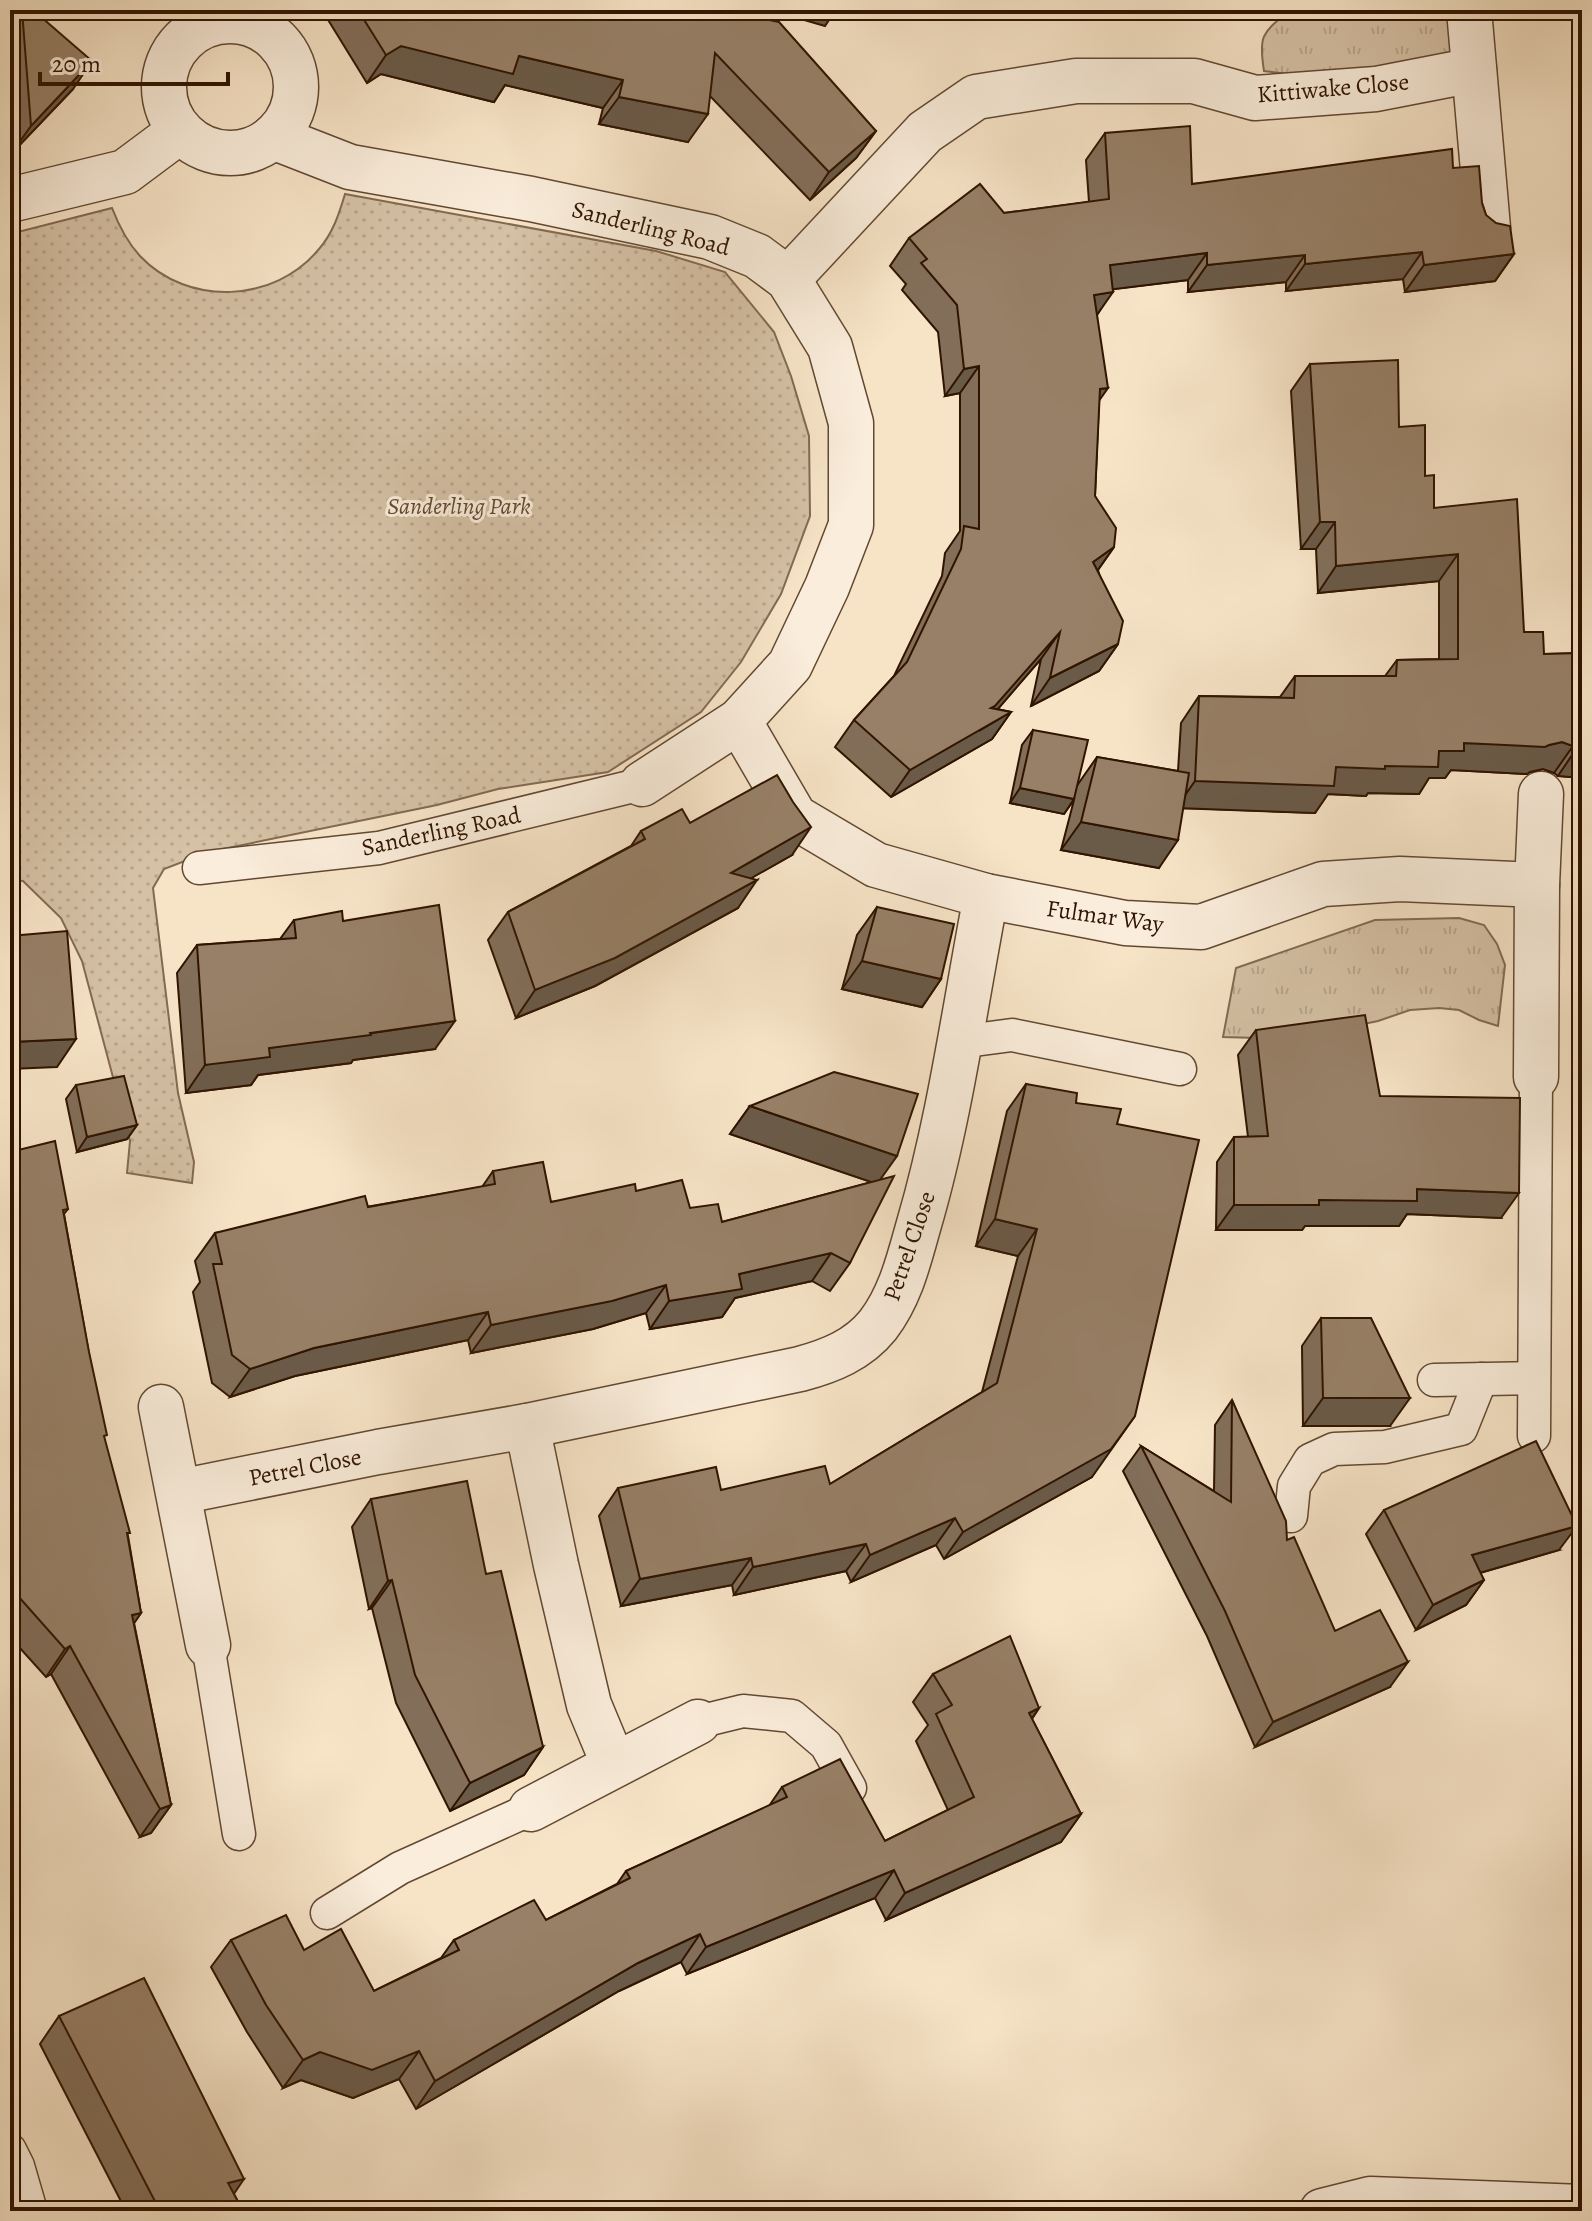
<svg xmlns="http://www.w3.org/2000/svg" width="1592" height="2221" viewBox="0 0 1592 2221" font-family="Alegreya,serif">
<defs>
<pattern id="grass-tufts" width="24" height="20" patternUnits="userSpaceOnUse" patternTransform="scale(2)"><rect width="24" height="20" fill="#d5c1a5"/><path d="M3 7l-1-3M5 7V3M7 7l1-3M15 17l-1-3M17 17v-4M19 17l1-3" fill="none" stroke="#b7a58c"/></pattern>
<pattern id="park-dots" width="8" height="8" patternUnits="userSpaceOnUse" patternTransform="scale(2)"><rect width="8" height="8" fill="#d5c1a5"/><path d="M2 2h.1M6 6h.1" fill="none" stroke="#b7a58c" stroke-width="1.8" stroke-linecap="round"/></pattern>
</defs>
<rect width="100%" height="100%" fill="#f7e4c7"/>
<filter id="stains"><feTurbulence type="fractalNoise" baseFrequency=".0025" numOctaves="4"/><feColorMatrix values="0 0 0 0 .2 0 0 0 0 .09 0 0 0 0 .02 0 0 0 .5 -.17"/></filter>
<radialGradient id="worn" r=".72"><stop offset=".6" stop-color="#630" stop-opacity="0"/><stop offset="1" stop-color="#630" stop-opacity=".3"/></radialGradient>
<g fill="url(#grass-tufts)" stroke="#826a52" stroke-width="2">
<path d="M1290,10h174l-13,45 -18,10 -131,11 -38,-5c-6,-37 -1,-38 26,-61z"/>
<polygon points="1459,918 1484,925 1497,944 1505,965 1498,1026 1479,1020 1459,1010 1439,1008 1410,1010 1378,1021 1315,1034 1258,1038 1223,1037 1236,968 1375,920"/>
</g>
<path fill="url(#park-dots)" stroke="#826a52" stroke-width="2" d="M345,194l311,57 69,21 49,60 17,44 18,60 1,80 -29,78 -40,68 -40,50 -93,60 -110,17 -61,16 -229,47 -44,17 -11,19 25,205 16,69 -2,21 -65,-10 3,-32 -48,-180 -21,-43 -38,-37 -13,-1v-646l102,-26c7,18 15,34 28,48 48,51 135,47 179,-7 14,-16 20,-35 26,-55z"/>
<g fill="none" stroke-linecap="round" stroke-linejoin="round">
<defs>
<g id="service">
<polyline points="199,868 379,848 642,784"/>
<polyline points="959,1042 1012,1035 1180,1069"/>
<polyline points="1434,1380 1533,1378"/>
<polyline points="1534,1436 1536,1077"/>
<polyline points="1291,1516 1294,1486 1310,1460 1334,1449 1385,1447 1461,1429 1481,1379"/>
<polyline points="208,1645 239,1834"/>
<polyline points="698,1722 743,1711 792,1716 826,1745 850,1788"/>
<polyline points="327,1913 400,1868 531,1809"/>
<polyline points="10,2150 18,2166 31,2211"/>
</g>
<g id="minor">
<polyline points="1469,10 1488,228"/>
<circle cx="230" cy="87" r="66"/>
<polyline points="273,137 350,167 531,199 710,237 757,256 788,279 830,347 851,423 851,525 827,587 790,665 739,721 642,784"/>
<polyline points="10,200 125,172 180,131"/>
<polyline points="788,279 925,132 976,97 1076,81 1194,81 1255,98 1376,89 1474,70"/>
<polyline points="739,721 795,817 876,865 986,896 1125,923 1201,927 1323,884 1400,879 1537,885"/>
<polyline points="1536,1077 1537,885 1541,794"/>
<polyline points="161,1407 208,1645"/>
<polyline points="527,1426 556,1565 589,1705 614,1765"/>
<path d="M179,1492l199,-40 149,-26 273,-57c30,-8 58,-19 78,-44 23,-30 31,-66 41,-101 31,-106 46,-219 67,-328"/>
<polyline points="531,1809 698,1722"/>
<polyline points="1322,2211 1370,2199 1582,2207"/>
</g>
</defs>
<use href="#service" stroke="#624832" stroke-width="35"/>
<use href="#minor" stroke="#624832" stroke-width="47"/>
<use href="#service" stroke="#faeddb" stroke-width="32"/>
<use href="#minor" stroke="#faeddb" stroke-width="44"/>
</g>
<g fill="#826e59" stroke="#301400" stroke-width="2">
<polygon points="13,10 33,10 73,89 11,154 10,14"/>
<polygon points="322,10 723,10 876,131 856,158 810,200 710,96 688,142 599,124 603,108 505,85 494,102 381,74 367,83"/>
<polygon points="1105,133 1192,184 1453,168 1482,203 1486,215 1514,254 1495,281 1405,292 1403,279 1286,291 1286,282 1188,292 1188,280 1113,289 1097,315 1099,401 1095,496 1114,547 1098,570 1118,644 1099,671 1031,706 1041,659 997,709 1011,712 992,739 891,797 835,747 854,720 894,676 942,576 945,553 960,531 960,393 945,396 938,332 902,290 906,284 890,266 909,238 1004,213 1089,202 1086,160"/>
<polygon points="1310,364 1399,427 1425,476 1434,508 1524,632 1544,654 1582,653 1582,778 1558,776 1554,773 1543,769 1530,772 1527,774 1451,770 1445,778 1429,778 1419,794 1368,793 1366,796 1328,794 1315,813 1183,808 1159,868 1061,850 1074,800 1064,814 1010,803 1022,745 1033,730 1078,784 1097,757 1178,771 1181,723 1199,696 1280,697 1295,676 1385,676 1397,660 1439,659 1439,581 1318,593 1316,549 1301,549 1291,391"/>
<polygon points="690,823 792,855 751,878 738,908 595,986 516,1018 488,940 508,912 631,846 641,831"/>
<polygon points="877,907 941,979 922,1007 842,989 857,935"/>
<polygon points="294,920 343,921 435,1049 353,1060 351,1063 258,1075 251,1085 186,1093 177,973 197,945 280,939"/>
<polygon points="1256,1030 1380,1096 1501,1218 1407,1214 1399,1226 1305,1226 1302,1230 1216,1230 1217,1162 1234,1137 1248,1137 1238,1055"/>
<polygon points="1026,1084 1076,1103 1117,1124 1092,1477 944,1559 936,1545 851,1582 846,1571 734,1595 732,1585 621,1606 599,1516 618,1488 721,1490 830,1484 982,1392 1018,1256 976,1246 1007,1111"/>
<polygon points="76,1085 137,1125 127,1139 77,1152 66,1099"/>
<polygon points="750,1106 880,1180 850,1263 830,1291 812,1281 735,1298 722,1317 650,1329 646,1313 593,1329 471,1353 468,1340 295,1376 230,1397 212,1383 193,1292 200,1282 195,1261 215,1233 482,1187 493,1171 551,1202 636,1191 690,1208 722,1222 872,1182 730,1134"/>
<polygon points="10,1152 68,1209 64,1214 104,1438 128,1536 141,1613 134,1623 171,1805 151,1833 140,1837 51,1674 46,1677 10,1637"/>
<polygon points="1321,1318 1390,1426 1303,1426 1302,1346"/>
<polygon points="1232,1400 1287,1540 1335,1631 1390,1687 1255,1747 1207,1636 1123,1471 1141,1446 1214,1491 1215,1425"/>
<polygon points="371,1499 486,1574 543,1747 524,1775 450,1811 396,1703 372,1608 369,1609 352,1527"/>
<polygon points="1384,1510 1559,1550 1480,1573 1484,1580 1466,1605 1416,1630 1366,1534"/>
<polygon points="933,1674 1039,1708 1032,1719 1081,1814 1061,1842 886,1920 875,1898 687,1974 681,1962 619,1991 416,2109 399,2079 353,2098 301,2080 283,2088 247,2032 211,1967 231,1940 304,1950 374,1991 441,1958 454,1940 546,1920 617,1884 626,1871 769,1806 782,1787 885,1841 948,1810 916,1741 928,1725 913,1702"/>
<polygon points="59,2016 234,2194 243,2211 126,2211 40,2044"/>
</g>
<g fill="#6a5a48" stroke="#301400" stroke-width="2">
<polygon points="770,10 831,10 835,11 825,26"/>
<polygon points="401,46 519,56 623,80 603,108 505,85 494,102 381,74 367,83 386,55"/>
<polygon points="92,61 73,89 11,154 31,126"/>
<polygon points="619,97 708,114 688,142 599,124"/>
<polygon points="876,131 856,158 810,200 829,172"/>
<polygon points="1422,252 1403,279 1286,291 1305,264"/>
<polygon points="1207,253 1188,280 1091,292 1110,265"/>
<polygon points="1514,254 1495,281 1405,292 1424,265"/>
<polygon points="1305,255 1286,282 1188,292 1207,265"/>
<polygon points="1113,292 1094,319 1094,295"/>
<polygon points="979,366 960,393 945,396 964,369"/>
<polygon points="1108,388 1089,415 1100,389"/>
<polygon points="1320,522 1335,522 1316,549 1301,549"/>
<polygon points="1114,547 1095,574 1093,562"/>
<polygon points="1458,554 1439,581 1318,593 1336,566"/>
<polygon points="1060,632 1041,659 979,731 1011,712 992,739 891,797 910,770 991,708"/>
<polygon points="1118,644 1099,671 1031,706 1050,678"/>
<polygon points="1562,742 1573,746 1554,773 1543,769 1530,772 1527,774 1451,770 1445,778 1429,778 1419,794 1368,793 1366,796 1328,794 1315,813 1176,808 1195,781 1336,767 1385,766 1439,751 1464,743 1549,745"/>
<polygon points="1576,749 1582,750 1582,778 1558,776"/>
<polygon points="1020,788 1074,799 1064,814 1010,803"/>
<polygon points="1081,822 1178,840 1159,868 1061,850"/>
<polygon points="811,827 792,855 711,901 731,873"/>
<polygon points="757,880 738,908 595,986 516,1018 535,990"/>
<polygon points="862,961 941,979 922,1007 842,989"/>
<polygon points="455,1021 435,1049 353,1060 351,1063 258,1075 251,1085 186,1093 205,1065 269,1048"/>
<polygon points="76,1039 57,1067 10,1069 10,1042"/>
<polygon points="750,1106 897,1156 877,1184 730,1134"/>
<polygon points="137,1125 127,1139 77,1152 87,1137"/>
<polygon points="1417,1189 1519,1193 1501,1218 1407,1214 1399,1226 1305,1226 1302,1230 1216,1230 1234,1205 1319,1200"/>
<polygon points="995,1219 1037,1229 1018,1256 976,1246"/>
<polygon points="831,1253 812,1281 735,1298 722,1317 650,1329 669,1301 739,1274"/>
<polygon points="666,1285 646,1313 593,1329 471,1353 491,1325"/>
<polygon points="488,1312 468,1340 295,1376 230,1397 250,1369 314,1348"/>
<polygon points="1323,1398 1410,1398 1390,1426 1303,1426"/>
<polygon points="1135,1416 1092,1477 944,1559 963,1532"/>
<polygon points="955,1518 936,1545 851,1582 870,1555"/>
<polygon points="1577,1526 1559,1550 1455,1580 1472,1555"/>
<polygon points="866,1544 846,1571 734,1595 753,1567"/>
<polygon points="751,1558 732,1585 621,1606 640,1579"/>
<polygon points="392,1580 372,1608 369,1609 388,1581"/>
<polygon points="1484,1580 1466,1605 1416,1630 1433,1605"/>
<polygon points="141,1613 122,1641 132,1615"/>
<polygon points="70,1646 51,1674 46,1677 65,1649"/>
<polygon points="1408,1662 1390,1687 1255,1747 1273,1722"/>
<polygon points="1039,1708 1020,1736 1029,1713"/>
<polygon points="543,1747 524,1775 450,1811 470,1783"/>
<polygon points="171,1805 151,1833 140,1837 160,1809"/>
<polygon points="1081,1814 1061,1842 886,1920 905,1893"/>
<polygon points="894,1870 875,1898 687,1974 706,1947"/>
<polygon points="700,1934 681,1962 619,1991 416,2109 435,2081 638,1963"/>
<polygon points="419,2051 399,2079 353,2098 301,2080 283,2088 303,2060 320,2052"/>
<polygon points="244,2179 225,2207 228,2183"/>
</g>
<g fill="#978067" stroke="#301400" stroke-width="2">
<polygon points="22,10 33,10 92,61 31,126"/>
<polygon points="358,10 723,10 779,22 876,131 829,172 715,53 708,114 619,97 623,80 519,56 513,74 401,46 386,55"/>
<polygon points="1190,126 1192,184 1452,149 1453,168 1479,166 1482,203 1486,215 1496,223 1510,226 1514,254 1424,265 1422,252 1305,264 1305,255 1207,265 1207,253 1110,265 1113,292 1094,295 1108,388 1100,389 1095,496 1116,528 1114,547 1093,562 1123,621 1118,644 1050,678 1060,632 995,706 991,708 1011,712 910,770 854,720 907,662 961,549 964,526 979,529 979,366 964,369 957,305 921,263 927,259 909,238 980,184 1004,213 1109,199 1105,133"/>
<polygon points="1398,360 1399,427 1425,425 1425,476 1434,475 1434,508 1517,499 1524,632 1543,632 1544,654 1582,653 1582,750 1576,749 1573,746 1562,742 1549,745 1545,747 1464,743 1464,751 1439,751 1438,767 1385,766 1385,769 1336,767 1334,786 1195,781 1199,696 1294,698 1295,676 1396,676 1397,660 1458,659 1458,554 1336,566 1335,522 1320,522 1310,364"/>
<polygon points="1033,730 1088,740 1074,799 1020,788"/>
<polygon points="1097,757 1189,773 1178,840 1081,822"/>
<polygon points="777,775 793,802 811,827 731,873 757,880 615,958 535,990 508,912 645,839 641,831 682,809 690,823"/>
<polygon points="439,905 455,1021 370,1033 371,1035 269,1048 270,1057 205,1065 197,945 296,938 294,920 342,911 343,921"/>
<polygon points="877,907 954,924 941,979 862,961"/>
<polygon points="67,931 76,1039 10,1042 10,936"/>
<polygon points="1365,1015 1380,1096 1520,1098 1519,1193 1417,1189 1417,1201 1319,1200 1319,1205 1234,1205 1234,1137 1268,1136 1256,1030"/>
<polygon points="834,1072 918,1094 897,1156 750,1106"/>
<polygon points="124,1076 137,1125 87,1137 76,1085"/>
<polygon points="1026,1084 1077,1093 1076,1103 1121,1109 1117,1124 1199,1140 1135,1416 1111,1449 963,1532 955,1518 870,1555 866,1544 753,1567 751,1558 640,1579 618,1488 716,1467 721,1490 825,1466 830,1484 997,1383 1037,1229 995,1219"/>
<polygon points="55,1141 68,1209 63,1210 89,1352 107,1435 104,1436 130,1533 127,1533 141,1613 132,1615 171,1805 160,1809 70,1646 65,1649 10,1587 10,1152"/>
<polygon points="543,1162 551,1202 635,1184 636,1191 682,1180 690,1208 718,1204 722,1222 894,1176 850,1263 831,1253 739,1274 742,1289 669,1301 666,1285 612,1301 491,1325 488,1312 314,1348 250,1369 232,1355 213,1264 222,1264 215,1233 365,1196 368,1207 495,1184 493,1171"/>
<polygon points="1321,1318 1371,1318 1410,1398 1323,1398"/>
<polygon points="1232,1400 1286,1521 1287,1540 1294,1537 1335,1631 1380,1610 1408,1662 1273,1722 1225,1611 1141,1446 1231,1502"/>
<polygon points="1536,1441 1577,1526 1472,1555 1484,1580 1433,1605 1384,1510"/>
<polygon points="467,1481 486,1574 501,1571 543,1747 470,1783 415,1675 392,1580 388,1581 371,1499"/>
<polygon points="1010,1636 1039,1708 1029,1713 1081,1814 905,1893 894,1870 706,1947 700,1934 638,1963 435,2081 419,2051 372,2070 320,2052 303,2060 266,2005 231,1940 286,1915 304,1950 341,1929 374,1991 459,1950 454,1940 534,1900 546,1920 630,1878 626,1871 787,1797 782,1787 840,1759 885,1841 974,1797 936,1714 952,1705 933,1674"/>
<polygon points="144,1978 244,2179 228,2183 243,2211 186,2211 184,2207 175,2211 160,2211 59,2016"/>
</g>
<g text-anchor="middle" stroke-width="6" stroke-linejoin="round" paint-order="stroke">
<g font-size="24" fill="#301400" stroke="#faeddb">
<text transform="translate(1333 88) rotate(-5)" y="8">Kittiwake Close</text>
<text transform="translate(651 228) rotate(14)" y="8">Sanderling Road</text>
<text transform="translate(441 831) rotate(-12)" y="8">Sanderling Road</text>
<text transform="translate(1105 916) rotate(8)" y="8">Fulmar Way</text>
<text transform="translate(909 1246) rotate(-71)" y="8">Petrel Close</text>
<text transform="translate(305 1467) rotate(-11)" y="8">Petrel Close</text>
</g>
<g font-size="24" font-style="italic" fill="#624832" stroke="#faeddb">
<text x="459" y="514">Sanderling Park</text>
</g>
</g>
<rect width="1592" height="2221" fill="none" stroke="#f7e4c7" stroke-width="40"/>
<rect x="12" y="12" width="1568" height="2197" fill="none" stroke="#301400" stroke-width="4"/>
<rect x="20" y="20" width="1552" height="2181" fill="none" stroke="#301400" stroke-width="2"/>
<path d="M40 72v12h188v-12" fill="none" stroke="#301400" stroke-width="4"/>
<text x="52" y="72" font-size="24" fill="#301400" stroke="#faeddb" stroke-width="6" paint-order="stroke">20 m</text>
<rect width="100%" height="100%" filter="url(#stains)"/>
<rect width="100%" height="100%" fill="url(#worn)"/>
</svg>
